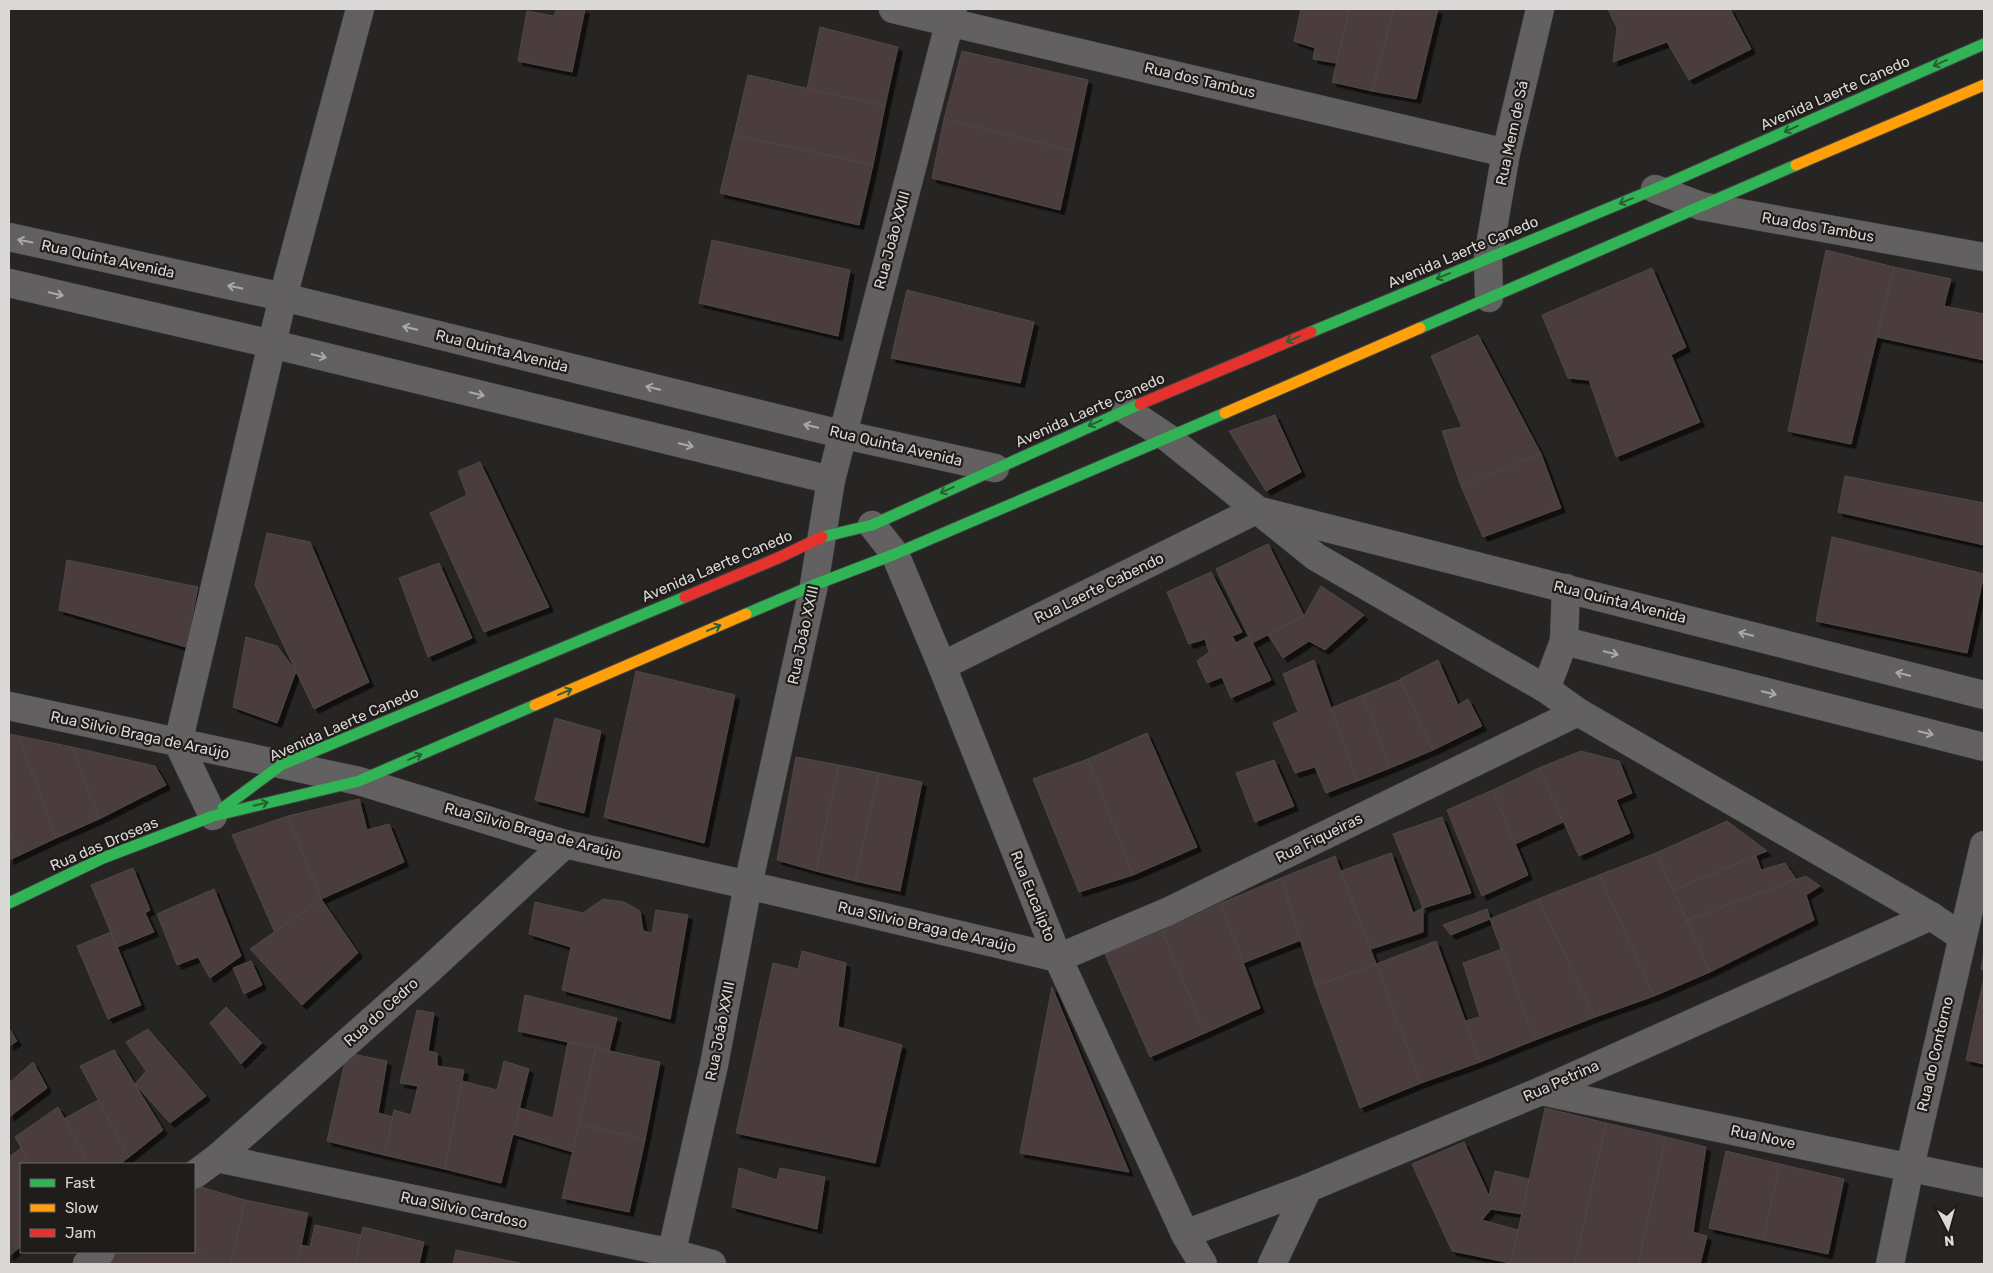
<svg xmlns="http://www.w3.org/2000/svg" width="1993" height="1273" viewBox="0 0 1993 1273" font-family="Rubik,sans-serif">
<defs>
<filter id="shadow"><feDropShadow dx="4.5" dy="4.5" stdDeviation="0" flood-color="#0009"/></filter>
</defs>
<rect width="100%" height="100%" fill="#272524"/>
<g fill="#4c3d3c" stroke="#4b4948" filter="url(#shadow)">
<polygon points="557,9 585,9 572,72 518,61 527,11 554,16"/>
<polygon points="1301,9 1350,9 1336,63 1313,59 1315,48 1294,41"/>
<polygon points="1350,9 1394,9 1372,91 1332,82"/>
<polygon points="1394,9 1438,9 1416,99 1372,91"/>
<polygon points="1608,9 1730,9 1751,49 1689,80 1667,42 1613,62 1617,28"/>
<polygon points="820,27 898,47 885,106 807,89"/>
<polygon points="962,51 1088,80 1073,151 944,119"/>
<polygon points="748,75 885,106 873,165 734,135"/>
<polygon points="944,119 1073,151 1060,210 932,178"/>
<polygon points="734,135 873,165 859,225 720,193"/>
<polygon points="712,240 850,270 838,336 699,303"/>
<polygon points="1826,250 1894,267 1851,444 1788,431"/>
<polygon points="1894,267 1951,279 1944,306 1984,314 1984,360 1877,337"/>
<polygon points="1652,268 1686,347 1671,355 1700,422 1616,457 1589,380 1568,378 1542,315"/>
<polygon points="907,290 1034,322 1020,383 891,358"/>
<polygon points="1478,335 1541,454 1461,486 1442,431 1462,427 1431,356"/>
<polygon points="1275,415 1301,472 1266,491 1229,431"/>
<polygon points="1541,454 1561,508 1483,537 1461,486"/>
<polygon points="480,462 549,607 484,632 430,513 467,495 458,471"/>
<polygon points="1845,476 1984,503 1984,545 1838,512"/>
<polygon points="267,533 310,542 369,682 314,709 255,585"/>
<polygon points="1832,537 1984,574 1967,653 1816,621"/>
<polygon points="1268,544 1304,616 1252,643 1216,569"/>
<polygon points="67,560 198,587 186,647 59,610"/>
<polygon points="439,563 472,638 428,657 399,578"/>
<polygon points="1211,572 1242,632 1232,636 1236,643 1249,636 1271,680 1231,698 1222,677 1207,683 1197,661 1209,652 1205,639 1189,644 1167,592"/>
<polygon points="1321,586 1364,615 1325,650 1309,641 1283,658 1268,635 1304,616"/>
<polygon points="246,637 277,646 296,671 277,723 233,707"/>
<polygon points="1314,660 1357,781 1326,793 1315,767 1295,773 1273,723 1298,712 1283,674"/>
<polygon points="1438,660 1458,705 1468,699 1482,726 1433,750 1400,679"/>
<polygon points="636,671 735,695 704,843 604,817"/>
<polygon points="1400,680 1433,750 1390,768 1363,695"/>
<polygon points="1363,695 1390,768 1357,781 1331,708"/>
<polygon points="555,718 601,731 584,813 535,800"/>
<polygon points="1147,733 1197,847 1133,875 1088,759"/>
<polygon points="9,734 19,736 56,838 20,855 9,832"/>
<polygon points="19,736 72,747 99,819 56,838"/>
<polygon points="72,747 155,766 166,785 99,819"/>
<polygon points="1581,751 1619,761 1632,793 1616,800 1630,833 1579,856 1539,768"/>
<polygon points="796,757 839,765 816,871 777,860"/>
<polygon points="1088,759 1133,875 1079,892 1033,779"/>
<polygon points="1274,760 1294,806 1255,822 1236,773"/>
<polygon points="839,765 879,773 855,881 816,871"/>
<polygon points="1539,768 1563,822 1515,844 1493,790"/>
<polygon points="879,773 922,782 900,891 855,881"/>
<polygon points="1493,790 1528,875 1482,896 1447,810"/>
<polygon points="359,799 367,830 389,824 404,862 321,899 288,816"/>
<polygon points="288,816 321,899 275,933 232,835"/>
<polygon points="1442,817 1471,893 1423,908 1393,834"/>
<polygon points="1727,821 1767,851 1673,890 1656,853"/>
<polygon points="9,832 20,855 9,860"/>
<polygon points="1391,853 1413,913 1423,908 1423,932 1371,949 1341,871"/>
<polygon points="1656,853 1710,972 1654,996 1599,875"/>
<polygon points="1335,856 1376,964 1315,986 1281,878"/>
<polygon points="1756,856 1761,870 1785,863 1796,879 1687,920 1673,890"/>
<polygon points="133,868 150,910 145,913 154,932 117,947 91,885"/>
<polygon points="1599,875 1654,996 1595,1017 1538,899"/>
<polygon points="1806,876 1820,886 1806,895 1814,920 1710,972 1687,920"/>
<polygon points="1281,878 1301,940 1243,963 1221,903"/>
<polygon points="214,889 241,956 210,978 198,957 177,965 157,914"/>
<polygon points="321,899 358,953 302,1005 250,949"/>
<polygon points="603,899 624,902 640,911 643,931 652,933 656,910 688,915 670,1019 562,990 571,947 529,934 535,902 583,913"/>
<polygon points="1538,899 1595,1017 1535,1040 1490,919"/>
<polygon points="1221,903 1260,1008 1205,1033 1162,931"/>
<polygon points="1487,909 1490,919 1451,935 1443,925"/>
<polygon points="1162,931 1205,1033 1150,1057 1105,954"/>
<polygon points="111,932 141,1005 108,1019 77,946"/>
<polygon points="1436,941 1480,1062 1421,1083 1376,964"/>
<polygon points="1502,949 1535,1040 1480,1062 1465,1021 1480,1017 1463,963"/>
<polygon points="802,951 846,963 838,1027 902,1045 875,1163 736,1133 773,963 798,969"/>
<polygon points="1984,952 1984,970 1981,969"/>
<polygon points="251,961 262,985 244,994 233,968"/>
<polygon points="1376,964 1421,1083 1360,1108 1315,986"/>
<polygon points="1984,978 1984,1064 1966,1060"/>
<polygon points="1052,987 1129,1172 1020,1153"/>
<polygon points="525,995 617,1018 609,1051 518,1031"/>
<polygon points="226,1007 262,1043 241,1064 210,1023"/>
<polygon points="417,1010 434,1013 428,1051 437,1053 437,1066 464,1070 445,1169 384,1155 394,1110 411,1115 418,1086 400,1083"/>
<polygon points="9,1028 17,1041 9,1046"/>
<polygon points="148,1029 206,1096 170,1123 135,1084 146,1071 126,1042"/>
<polygon points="568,1042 596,1048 573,1152 513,1134 520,1108 553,1118"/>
<polygon points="596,1048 660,1062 645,1140 579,1124"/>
<polygon points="114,1050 163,1130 129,1157 80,1066"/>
<polygon points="347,1053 387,1061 378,1113 393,1117 384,1155 327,1141"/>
<polygon points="504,1061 529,1069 501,1183 445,1169 462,1081 497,1090"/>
<polygon points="33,1062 47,1088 9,1117 9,1083"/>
<polygon points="98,1100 129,1157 120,1164 89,1164 64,1119"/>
<polygon points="58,1107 89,1164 30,1164 15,1137"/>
<polygon points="1545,1108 1606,1123 1575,1264 1511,1263"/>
<polygon points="1606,1123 1666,1137 1638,1264 1575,1264"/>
<polygon points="579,1124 645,1140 629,1212 562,1198"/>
<polygon points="1666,1137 1706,1147 1693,1232 1707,1236 1700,1264 1638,1264"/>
<polygon points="1464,1142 1489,1196 1495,1171 1529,1179 1522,1214 1491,1209 1482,1220 1518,1230 1511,1263 1452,1251 1412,1164"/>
<polygon points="21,1148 30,1164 21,1164 21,1246 19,1248 9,1232 9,1157"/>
<polygon points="1726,1151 1780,1164 1763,1240 1709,1228"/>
<polygon points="1780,1164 1844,1179 1828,1254 1763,1240"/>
<polygon points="739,1168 777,1180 780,1168 825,1177 817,1229 732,1207"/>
<polygon points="194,1185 245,1200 231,1264 210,1264 194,1244"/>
<polygon points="245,1200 308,1213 297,1264 231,1264"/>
<polygon points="315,1225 361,1235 355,1264 297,1264 301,1245 310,1247"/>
<polygon points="363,1227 424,1242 419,1264 355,1264"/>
<polygon points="9,1232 19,1248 9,1256"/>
<polygon points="194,1244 210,1264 142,1264 132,1252 194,1252"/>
<polygon points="456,1250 520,1263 520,1264 453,1264"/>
<polygon points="109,1252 132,1252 142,1264 95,1264"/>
</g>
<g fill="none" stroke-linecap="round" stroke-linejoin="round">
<defs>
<g id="street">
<polyline points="893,9 1506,153"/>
<polyline points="1655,189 1701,206 1984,257"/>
<polyline points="9,237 283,297 841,434 995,468"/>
<polyline points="9,283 272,344 831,480"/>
<polyline points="1489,298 1488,257 1506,153 1540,9"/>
<polyline points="1126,410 1168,438 1316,557 1546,689 1578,712 1931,916 1962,937"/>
<polyline points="872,525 895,554 942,666 1058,958 1185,1234 1203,1264"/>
<polyline points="1564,641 1984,747"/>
<polyline points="942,666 1256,510 1984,695"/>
<polyline points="1546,689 1564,641 1566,588"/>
<polyline points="9,706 359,781 565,844 748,885 1058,958 1167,912 1578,712"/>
<polyline points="213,816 178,743 283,297 360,9"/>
<polyline points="1541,1091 1984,1183"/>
<polyline points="217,1158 672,1253 712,1264"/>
<polyline points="194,1175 217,1158 430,969 565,844"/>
<polyline points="1185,1234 1308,1188 1541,1091 1931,916"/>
<polyline points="87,1264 101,1252"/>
<polyline points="669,1264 714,1065 748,885 814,585 831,480 953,9"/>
<polyline points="1272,1264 1308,1188"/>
<polyline points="1890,1264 1910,1167 1984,845"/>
</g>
<g id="fast">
<polyline points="1420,328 1796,165"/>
<polyline points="1311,332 1655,189 1984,44"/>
<polyline points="822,537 872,525 1140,404"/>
<polyline points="746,614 814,585 895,554 1225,413"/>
<polyline points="223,808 281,765 685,597"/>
<polyline points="9,903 103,858 213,816 359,781 535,705"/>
</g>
<g id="slow">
<polyline points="1796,165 1984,85"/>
<polyline points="1225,413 1420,328"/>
<polyline points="535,705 746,614"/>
</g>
<g id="jam">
<polyline points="1140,404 1311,332"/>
<polyline points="685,597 778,558 822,537"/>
</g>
</defs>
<use href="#street" stroke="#444342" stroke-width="29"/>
<use href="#fast" stroke="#444342" stroke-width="13"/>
<use href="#slow" stroke="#444342" stroke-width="13"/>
<use href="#jam" stroke="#444342" stroke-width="13"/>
<use href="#street" stroke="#626060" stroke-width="28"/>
<use href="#fast" stroke="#30b455" stroke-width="11"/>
<use href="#slow" stroke="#ff9f0a" stroke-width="11"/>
<use href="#jam" stroke="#e5322d" stroke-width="11"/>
</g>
<defs><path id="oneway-shaft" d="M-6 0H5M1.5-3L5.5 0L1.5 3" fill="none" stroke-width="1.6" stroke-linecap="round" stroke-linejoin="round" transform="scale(1.25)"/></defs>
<g stroke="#276035">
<use href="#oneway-shaft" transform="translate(1940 63) rotate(156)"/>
<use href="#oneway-shaft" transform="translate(1791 129) rotate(156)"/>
<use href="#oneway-shaft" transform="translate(1626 201) rotate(158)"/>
<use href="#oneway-shaft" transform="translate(1443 276) rotate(157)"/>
<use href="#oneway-shaft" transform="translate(1293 339) rotate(157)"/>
<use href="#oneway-shaft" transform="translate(1095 423) rotate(156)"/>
<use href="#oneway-shaft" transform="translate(947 490) rotate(155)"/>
<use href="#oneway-shaft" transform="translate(714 628) rotate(-23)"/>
<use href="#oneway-shaft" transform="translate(565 692) rotate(-23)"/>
<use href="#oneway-shaft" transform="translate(415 757) rotate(-23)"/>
<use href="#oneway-shaft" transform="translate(261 804) rotate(-13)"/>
</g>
<g stroke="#aba9a8">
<use href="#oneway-shaft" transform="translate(25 241) rotate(-168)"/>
<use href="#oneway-shaft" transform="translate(235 287) rotate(-168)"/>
<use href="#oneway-shaft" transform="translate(56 294) rotate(13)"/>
<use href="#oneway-shaft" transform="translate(410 328) rotate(-166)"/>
<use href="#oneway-shaft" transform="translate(319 356) rotate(14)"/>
<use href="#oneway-shaft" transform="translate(653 388) rotate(-166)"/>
<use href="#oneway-shaft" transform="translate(477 394) rotate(14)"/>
<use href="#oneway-shaft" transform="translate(811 426) rotate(-166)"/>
<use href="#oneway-shaft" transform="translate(686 445) rotate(14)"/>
<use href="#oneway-shaft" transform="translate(1746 634) rotate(-166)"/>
<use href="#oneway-shaft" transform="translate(1611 653) rotate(14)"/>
<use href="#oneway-shaft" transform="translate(1903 674) rotate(-166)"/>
<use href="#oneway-shaft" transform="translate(1769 693) rotate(14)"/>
<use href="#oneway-shaft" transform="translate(1926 733) rotate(14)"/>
</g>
<g text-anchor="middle" stroke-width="4.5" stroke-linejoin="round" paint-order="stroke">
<g font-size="15" fill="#dbd9d8" stroke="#1f1c1a">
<text transform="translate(1200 80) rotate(13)" y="5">Rua dos Tambus</text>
<text transform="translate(1835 93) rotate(-24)" y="5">Avenida Laerte Canedo</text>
<text transform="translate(1512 133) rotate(-78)" y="5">Rua Mem de Sá</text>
<text transform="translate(1818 227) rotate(10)" y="5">Rua dos Tambus</text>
<text transform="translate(892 240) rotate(-75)" y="5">Rua João XXIII</text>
<text transform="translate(1463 252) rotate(-23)" y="5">Avenida Laerte Canedo</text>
<text transform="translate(108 259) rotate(12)" y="5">Rua Quinta Avenida</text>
<text transform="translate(502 351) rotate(14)" y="5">Rua Quinta Avenida</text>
<text transform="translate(1090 410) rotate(-24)" y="5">Avenida Laerte Canedo</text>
<text transform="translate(896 446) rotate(13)" y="5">Rua Quinta Avenida</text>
<text transform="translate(717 566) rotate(-23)" y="5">Avenida Laerte Canedo</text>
<text transform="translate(1099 588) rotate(-26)" y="5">Rua Laerte Cabendo</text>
<text transform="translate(1620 602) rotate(14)" y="5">Rua Quinta Avenida</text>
<text transform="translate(803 635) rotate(-78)" y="5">Rua João XXIII</text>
<text transform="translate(344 724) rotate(-24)" y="5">Avenida Laerte Canedo</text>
<text transform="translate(140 735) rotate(12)" y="5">Rua Silvio Braga de Araújo</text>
<text transform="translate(533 831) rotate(15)" y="5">Rua Silvio Braga de Araújo</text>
<text transform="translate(1319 838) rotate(-26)" y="5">Rua Fiqueiras</text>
<text transform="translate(104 844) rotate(-23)" y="5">Rua das Droseas</text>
<text transform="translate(1033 896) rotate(68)" y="5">Rua Eucalipto</text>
<text transform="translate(927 927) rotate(13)" y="5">Rua Silvio Braga de Araújo</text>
<text transform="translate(381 1012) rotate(-42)" y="5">Rua do Cedro</text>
<text transform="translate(720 1031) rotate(-79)" y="5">Rua João XXIII</text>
<text transform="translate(1935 1054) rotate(-77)" y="5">Rua do Contorno</text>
<text transform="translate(1561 1081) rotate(-24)" y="5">Rua Petrina</text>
<text transform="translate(1763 1137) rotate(12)" y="5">Rua Nove</text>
<text transform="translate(464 1210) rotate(12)" y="5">Rua Silvio Cardoso</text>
</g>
</g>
<rect width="1993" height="1273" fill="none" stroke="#dbd9d8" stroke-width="20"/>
<rect x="20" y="1163" width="175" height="90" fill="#1f1c1a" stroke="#6a6866"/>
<rect x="30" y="1179" width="25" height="8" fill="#30b455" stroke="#6a6866"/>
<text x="65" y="1188" font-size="15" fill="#dbd9d8">Fast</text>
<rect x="30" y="1204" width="25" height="8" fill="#ff9f0a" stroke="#6a6866"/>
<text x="65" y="1213" font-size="15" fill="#dbd9d8">Slow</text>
<rect x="30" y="1229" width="25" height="8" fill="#e5322d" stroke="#6a6866"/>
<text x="65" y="1238" font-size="15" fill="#dbd9d8">Jam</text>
<g transform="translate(1948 1228) rotate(174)" stroke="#1f1c1a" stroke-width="4" paint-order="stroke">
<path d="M0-4L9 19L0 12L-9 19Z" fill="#dbd9d8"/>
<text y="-8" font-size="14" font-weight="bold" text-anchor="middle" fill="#dbd9d8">N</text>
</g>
</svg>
